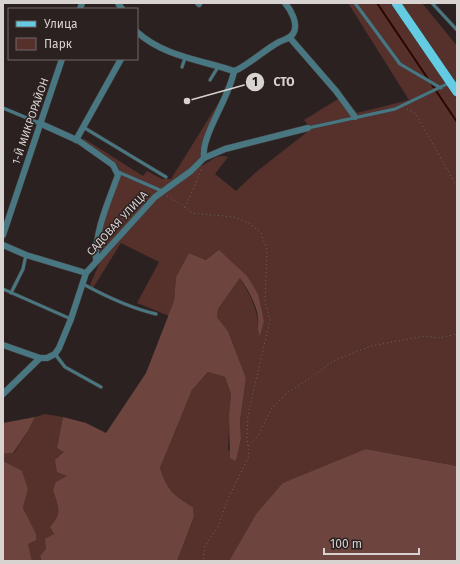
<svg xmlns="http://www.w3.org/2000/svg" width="460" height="564" viewBox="0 0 460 564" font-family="'Fira Sans',sans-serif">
<rect width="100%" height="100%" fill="#2a2120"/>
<g fill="#56312c">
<path d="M348,3h42l46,63 21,34v366l-91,-17 -110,65 -27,47h-52l17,-43 -1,-11c-22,-14 -24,-15 -33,-39l32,-78 16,-18 17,5 6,17 -3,55 8,12 5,-22 -1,-18 6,-43 -18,-47 -11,-14 1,-8 22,-31c7,12 15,25 17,39 2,7 -1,11 3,18l4,-15 -17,-44 -58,-23 -13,24 -2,24 -5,15 -32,-13 22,-41 -38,-19 -28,45 -3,-3 9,-21 3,-38 8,-25 10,-24 -1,-9 -3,-5 -32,-21 -1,-4 60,38 4,-5 15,8h9l53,-85 -24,57 1,15c10,-4 15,-13 27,-9l-13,17 21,17 20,-19 55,-43 -7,-9 34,-21 6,-2 13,16 52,-13z"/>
<polygon points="399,3 422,3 457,46 457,85"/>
<path d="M45,414l18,3 -6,31 8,4 3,24 -15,14c5,17 10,22 -3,37l4,7 -7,15 -7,7 2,5h-9c-12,-14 0,-38 -10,-53l5,-19 -6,-17 -19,-11v-7l11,-1 14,-22 7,-14z"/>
</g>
<g fill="#6e443e">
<path d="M219,250l28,26 11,18 6,27 -4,15c-4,-8 -1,-10 -2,-18 -1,-13 -11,-30 -18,-40l-22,31 -1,8 11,14 18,47 -6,43 1,18 -5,22 -6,-3 -1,-41 2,-23 -6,-17 -17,-5 -16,18 -32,78c8,23 12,26 33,39l1,10 -17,44h-135l-2,-5 6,-7 -1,-10 9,-5 -4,-7c13,-15 8,-20 3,-37l3,-8 11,-6 -10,-4 -2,-12 9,-8 -7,-4 6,-31 23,6 20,10 40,-60 28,-72 2,-24 13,-24 17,7z"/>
<polygon points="35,417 28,431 13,453 3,454 3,423"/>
<polygon points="366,449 457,466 457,561 229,561 256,514 283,483"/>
<polygon points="3,461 22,471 28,489 23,508 36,534 36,540 28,544 31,558 33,561 3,561"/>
</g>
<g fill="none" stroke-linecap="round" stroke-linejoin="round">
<polyline stroke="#290604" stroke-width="2" points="377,3 457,122"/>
<defs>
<g id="lane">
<polyline points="355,3 400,64 441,88"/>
<polyline points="432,3 457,30"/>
<polyline points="182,67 185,58"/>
<polyline points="210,80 218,67"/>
<polyline points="3,108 39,123"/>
<polyline points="83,127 166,177"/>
<polyline points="308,128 395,109 449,83"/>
<polyline points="116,171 162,191"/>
<path d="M83,284c24,13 47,24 73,30"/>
<polyline points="3,289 71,319"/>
<polyline points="11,293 23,269 26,255"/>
<polyline points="55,354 65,367 101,387"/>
</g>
<g id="street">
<polyline points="118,3 122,9"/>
<polyline points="198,3 199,4"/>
<polyline points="80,9 82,3"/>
<path d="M137,32c26,24 64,28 97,39 9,-2 33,-23 45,-29 6,-3 12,-3 15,-10 4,-9 -3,-22 -9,-29"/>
<polyline points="290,38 336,91 355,117"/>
<path d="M39,123l40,18 34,24 5,10c-10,28 -23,55 -22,85"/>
<polyline points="76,140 121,59"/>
<path d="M204,158c-4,-21 26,-61 30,-87"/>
<polyline points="3,235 62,59"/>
<polyline points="3,245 26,255 86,273"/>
<polyline points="3,345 40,358"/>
<polyline points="3,394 40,358 47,358 55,354 59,348 71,319 86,273 155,197 191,171 204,158 225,149 308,128"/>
</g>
<polyline id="primary" points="396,3 457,92"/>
</defs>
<use href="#lane" stroke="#463d3c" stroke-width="4"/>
<use href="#street" stroke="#463d3c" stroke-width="7"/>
<use href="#primary" stroke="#463d3c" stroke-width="10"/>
<g stroke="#6b6362" stroke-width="1" stroke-dasharray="1 3" stroke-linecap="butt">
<polyline points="407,109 416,114 457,187"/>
<polyline points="201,170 185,208 192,213 234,217 249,223 261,233 267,250 265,301 270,320 248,415 247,436 249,456 227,501 218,527 205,546 203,561"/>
<polyline points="167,196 185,207"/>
<polyline points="248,446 258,436 271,409 288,392 309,379 333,361 371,346 425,336 439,338 457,334"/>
</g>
<use href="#lane" stroke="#487782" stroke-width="3"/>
<use href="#street" stroke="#487782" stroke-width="6"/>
<use href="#primary" stroke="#63cce3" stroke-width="9"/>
</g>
<g text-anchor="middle" stroke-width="3" stroke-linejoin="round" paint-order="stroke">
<g font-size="11" fill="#d8d2d1" stroke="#2a2120">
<text transform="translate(30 121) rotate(-71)" y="4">1-Й МИКРОРАЙОН</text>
<text transform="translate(117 223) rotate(-47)" y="4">САДОВАЯ УЛИЦА</text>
</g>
</g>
<path fill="none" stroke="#d8d2d1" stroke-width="1.5" d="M187 101L255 82"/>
<g fill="#d8d2d1" stroke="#2a2120" stroke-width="1.5">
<circle cx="187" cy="101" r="4"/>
<circle cx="255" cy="82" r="10"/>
</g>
<g font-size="12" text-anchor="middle" font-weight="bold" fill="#111">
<text x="255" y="86">1</text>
</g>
<g font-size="12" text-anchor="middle" font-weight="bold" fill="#d8d2d1" stroke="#2a2120" stroke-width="3" stroke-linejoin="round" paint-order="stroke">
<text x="284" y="86">СТО</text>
</g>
<rect width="460" height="564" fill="none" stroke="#d8d2d1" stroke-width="8"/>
<rect x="8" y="8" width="130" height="52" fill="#2a2120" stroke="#706867"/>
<rect x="16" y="21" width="20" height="6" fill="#63cce3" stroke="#706867"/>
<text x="44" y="28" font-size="12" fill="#d8d2d1">Улица</text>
<rect x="16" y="38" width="20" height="12" fill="#56312c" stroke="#706867"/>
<text x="44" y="48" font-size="12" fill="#d8d2d1">Парк</text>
<path d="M324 548v6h95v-6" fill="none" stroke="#d8d2d1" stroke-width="2"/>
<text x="330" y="548" font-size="12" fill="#d8d2d1" stroke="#2a2120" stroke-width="3" paint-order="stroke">100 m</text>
</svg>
